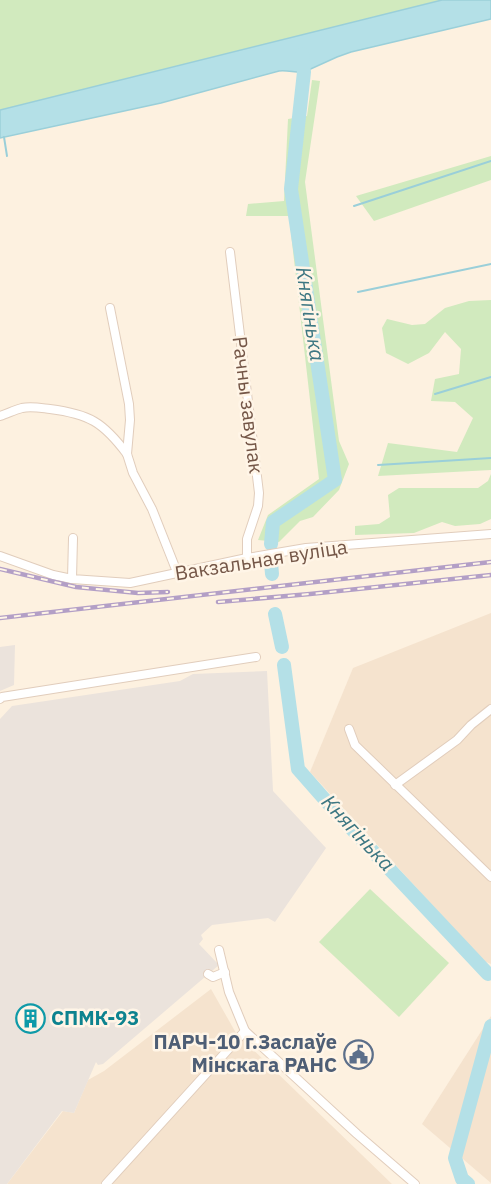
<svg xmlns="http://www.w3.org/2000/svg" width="491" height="1184" viewBox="0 0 491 1184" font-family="'IBM Plex Sans',sans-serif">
<rect width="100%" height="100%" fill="#fdf1e0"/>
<g fill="#f5e3ce">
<polygon points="491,613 491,964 484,961 310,772 353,668"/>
<polygon points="211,989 236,1033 392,1184 7,1184 63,1111 74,1113 88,1080 104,1071"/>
<polygon points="491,1016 491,1183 422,1124"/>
</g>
<g fill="#ebe3dc">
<polygon points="15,645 14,685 0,691 0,647"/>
<polygon points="267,671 273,791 326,848 275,922 268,918 212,925 201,935 203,939 199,944 219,965 103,1064 98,1065 96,1062 74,1113 62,1111 7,1184 0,1184 0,719 12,706 180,681 193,674"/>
</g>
<g fill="#d1eabe">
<polygon points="0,0 442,0 0,110"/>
<polygon points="312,80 320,81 305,182 339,441 349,464 339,490 313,517 300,521 279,542 258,540 268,515 319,479 289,216 246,216 248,204 284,201 288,119 307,116"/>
<polygon points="491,156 491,180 374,221 356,196"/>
<polygon points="491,300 491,470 378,476 388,443 457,452 473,418 455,402 431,401 435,379 459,374 461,349 445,332 429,353 408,364 386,353 382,328 387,319 412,325 425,324 445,308 469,301"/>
<polygon points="491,474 491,519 480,524 455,526 442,522 414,533 355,535 355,526 379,524 390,517 388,495 399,488 478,488 488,481"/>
<polygon points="370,889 449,963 399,1017 319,942"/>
</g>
<path fill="#b4e0e7" stroke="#9acfd9" stroke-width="1.5" d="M442,0h49v19l-140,33 -14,5 -33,15c-8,1 -16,-2 -25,-1l-118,32 -161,35v-28z"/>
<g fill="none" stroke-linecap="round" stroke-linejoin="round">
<g stroke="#9acfd9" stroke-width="2">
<polyline points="4,137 7,156"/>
<polyline points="354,206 491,161"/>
<polyline points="358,292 491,264"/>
<polyline points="435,394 491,377"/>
<polyline points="378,465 491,458"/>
</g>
<g stroke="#b4e0e7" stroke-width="14">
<polyline points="271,544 273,522 335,480 291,189 304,72 302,54"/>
<polyline points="271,562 272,574"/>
<polyline points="275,614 282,647"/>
<polyline points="284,665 298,769 334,810 488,974"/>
<polyline points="468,1184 462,1179 455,1158 491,1026"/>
</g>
<defs>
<g id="street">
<polyline points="230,252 259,493 258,506 247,539 247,558"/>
<polyline points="110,308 129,404 130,420 127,454 133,473 152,509 177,572"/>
<path d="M0,416c7,-2 14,-6 22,-8 9,-2 19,0 28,1 39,5 53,13 77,45"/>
<polyline points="73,538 72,579 130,583 247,558 306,548 491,534"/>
<polyline points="0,556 53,575 72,579"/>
<polyline points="0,699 2,697 256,657"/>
<polyline points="349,729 355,745 491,877"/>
<polyline points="395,785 457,740 471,725 491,709"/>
<polyline points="219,950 229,992 245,1031"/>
<polyline points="208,974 213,977 225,972"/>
<polyline points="106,1184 245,1031 357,1134 415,1184"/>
</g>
</defs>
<use href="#street" stroke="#e1cdbc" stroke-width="10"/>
<use href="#street" stroke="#fff" stroke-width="8"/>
<defs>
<g id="rail">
<polyline points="0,569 76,587 138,593 168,592"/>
<polyline points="218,602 310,594 491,575"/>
<polyline points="0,618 491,562"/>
</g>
</defs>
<use href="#rail" stroke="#b39fc6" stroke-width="4.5"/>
<use href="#rail" stroke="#fff5e7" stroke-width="2" stroke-dasharray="7" stroke-linecap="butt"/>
</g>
<defs>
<symbol id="building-ring" viewBox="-11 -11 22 22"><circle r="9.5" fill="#fff5e7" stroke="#0f9aa8" stroke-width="1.5"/><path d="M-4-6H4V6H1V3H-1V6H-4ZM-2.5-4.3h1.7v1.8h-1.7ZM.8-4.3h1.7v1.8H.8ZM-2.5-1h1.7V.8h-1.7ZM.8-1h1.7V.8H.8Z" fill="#0f9aa8"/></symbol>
<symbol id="civic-ring" viewBox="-11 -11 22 22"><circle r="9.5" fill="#fff5e7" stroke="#5c6f8a" stroke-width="1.5"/><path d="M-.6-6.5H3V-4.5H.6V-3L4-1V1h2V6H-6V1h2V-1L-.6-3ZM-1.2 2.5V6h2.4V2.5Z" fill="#5c6f8a"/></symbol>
</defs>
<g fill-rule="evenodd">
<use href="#building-ring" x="14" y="1002" width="33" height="33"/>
<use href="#civic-ring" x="342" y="1038" width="33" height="33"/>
</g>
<g text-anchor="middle" stroke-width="5" stroke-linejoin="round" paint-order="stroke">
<g font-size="20" fill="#745647" stroke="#fff5e7">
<text transform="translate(248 405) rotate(83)" y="7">Рачны завулак</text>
<text transform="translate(261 560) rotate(-9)" y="7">Вакзальная вуліца</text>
</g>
<g font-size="20" font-weight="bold" fill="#0d838f" stroke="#fff5e7" text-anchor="start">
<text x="51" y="1025">СПМК-93</text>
</g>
<g font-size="20" font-weight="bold" fill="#4e5e75" stroke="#fff5e7" text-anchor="end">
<text x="337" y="1049">ПАРЧ-10 г.Заслаўе<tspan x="337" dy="23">Мінскага РАНС</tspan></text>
</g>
<g font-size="21" font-style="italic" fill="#3d7782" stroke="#fff5e7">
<text transform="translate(310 314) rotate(81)" y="7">Княгінька</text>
<text transform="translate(358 833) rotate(47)" y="7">Княгінька</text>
</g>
</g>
</svg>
